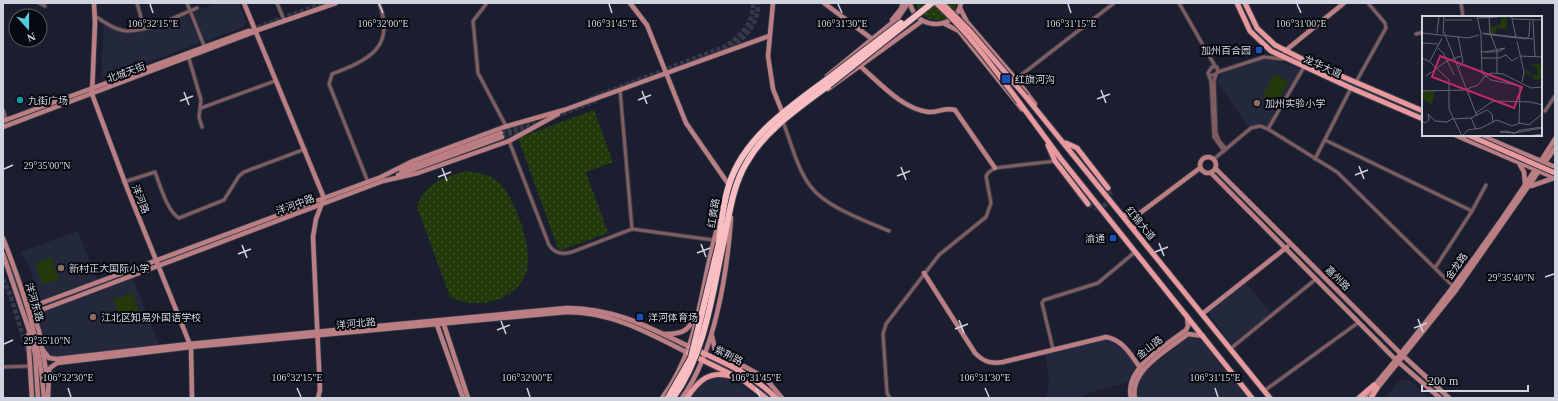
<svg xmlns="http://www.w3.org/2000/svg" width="1558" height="401" viewBox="0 0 1558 401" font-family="'Times New Roman','Noto Sans SC',serif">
<defs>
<pattern id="grass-dots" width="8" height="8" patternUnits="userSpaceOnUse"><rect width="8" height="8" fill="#21390b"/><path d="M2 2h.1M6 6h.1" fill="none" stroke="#40552e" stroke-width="1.8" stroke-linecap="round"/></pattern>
</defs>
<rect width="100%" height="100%" fill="#1a1e2f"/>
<g fill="#23283d">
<polygon points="217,3 239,3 246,23 243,28 205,41 193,12"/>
<polygon points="188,15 199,41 198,44 101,79 104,25 133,34"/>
<polygon points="1270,59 1298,68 1300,72 1268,126 1249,128 1217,82 1222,74 1261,60"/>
<polygon points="78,231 97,280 39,302 32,275 27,262 20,252"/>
<polygon points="132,277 159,345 56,358 49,357 45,351 38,318 40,312"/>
<polygon points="1245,282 1271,313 1231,344 1207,311"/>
<polygon points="1188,337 1193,337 1202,341 1247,398 1138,398 1137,383 1143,372"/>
<polygon points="1107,339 1114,340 1120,344 1136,366 1129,382 1091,392 1078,398 1046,398 1049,380 1045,353"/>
<polygon points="718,376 731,378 759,398 689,398 704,381"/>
<polygon points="1409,380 1429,398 1385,398 1399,381"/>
</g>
<g fill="url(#grass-dots)">
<path d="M916,3h41c-4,24 -36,22 -41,0z"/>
<polygon points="594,110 613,162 586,172 608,233 559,251 518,138"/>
<path d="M467,171c10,2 21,3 29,9 19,15 40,73 29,96 -13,27 -51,34 -75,21l-33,-90c7,-23 28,-31 50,-36z"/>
</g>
<g fill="#21390b">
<polygon points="1275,74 1289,82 1276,104 1262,96"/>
<polygon points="51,257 59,279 43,285 35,263"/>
<polygon points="132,293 142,319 123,326 113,300"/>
</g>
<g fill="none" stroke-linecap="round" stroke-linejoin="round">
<g stroke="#353949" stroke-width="4.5" stroke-dasharray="4.5 2" stroke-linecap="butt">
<polyline points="251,30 323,3"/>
<path d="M726,51c17,-11 33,-26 32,-48"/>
<path d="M589,99l135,-52c16,-10 30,-24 29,-44"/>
<polyline points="556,116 598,100"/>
<polyline points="3,124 48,107"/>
<polyline points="501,133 530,122"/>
<polyline points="502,137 538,123"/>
<polyline points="7,261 21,293 30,323"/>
<polyline points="3,279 11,297 28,353"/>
<polyline points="31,368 36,388"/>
<polyline points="38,370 41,398"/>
</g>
<path stroke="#353949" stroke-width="5" stroke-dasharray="5 2.5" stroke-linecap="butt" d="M1088,204c6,4 10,4 17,1l5,-11 -2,-6"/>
<defs>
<g id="street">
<polyline points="39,3 45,6"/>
<polyline points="137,3 144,28"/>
<polyline points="187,3 205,48"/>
<polyline points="277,3 284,20"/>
<polyline points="487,3 473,21 478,73 506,126"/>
<polyline points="1179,3 1215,66"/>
<polyline points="1461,3 1463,17"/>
<path d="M95,16c9,6 20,14 31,15 23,1 50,-15 71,-23"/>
<polyline points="1416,34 1423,32"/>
<polyline points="188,55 201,100 199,117 202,127"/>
<polyline points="1218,72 1264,57 1283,59"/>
<polyline points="1209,75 1215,75 1218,71 1217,67 1212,67 1208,73 1211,81 1214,137 1224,151"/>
<polyline points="1216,75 1214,80 1216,133 1219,141 1226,149"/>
<polyline points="1016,79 1114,3"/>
<polyline points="1356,82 1386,28 1385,23 1368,3"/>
<polyline points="620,90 632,229"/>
<polyline points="201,108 275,81"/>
<polyline points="3,110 7,121"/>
<polyline points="1545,111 1555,96"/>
<path d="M783,122c8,20 14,47 28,65 15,20 55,34 78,44"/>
<polyline points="1268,129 1304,67"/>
<polyline points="1325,140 1472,211"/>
<path d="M509,141l40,104c5,8 13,10 23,7l60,-23 81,11"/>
<polyline points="1214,159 1251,128 1260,126 1268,129 1337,172 1453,286"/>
<polyline points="1315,159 1351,88"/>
<path d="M124,182l31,-10c5,13 12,39 24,46l45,-18 15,-24 5,-4 61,-23"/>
<path d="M368,182l-39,-98 3,-10c37,-14 64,-27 47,-71"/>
<polyline points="1435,268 1472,211 1486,185"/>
<polyline points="1053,349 1042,303 1044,300 1098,283 1135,252"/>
<polyline points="1230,349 1316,279"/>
<polyline points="3,367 31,366"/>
<polyline points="1264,391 1359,322"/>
<polyline points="890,398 887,393 883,334 886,324 939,255 986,217 991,203 986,176 989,172 995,168 1056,161"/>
</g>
<g id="secondary">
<polyline points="94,3 95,23 92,94 127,188 191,347 192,398"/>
<polyline points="244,3 324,198 316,219 313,237 320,390 318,398"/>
<polyline points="630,3 647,25 686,123 729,185"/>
<polyline points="773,3 768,56 773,89 783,114"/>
<polyline points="824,3 872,39"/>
<path d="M910,3c6,28 46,28 51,0"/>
<polyline points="960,8 967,22 1020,84 1035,104"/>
<polyline points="892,20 901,9 903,3"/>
<polyline points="943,23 959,31 1022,109"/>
<polyline points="1285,51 1344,3"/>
<path d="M860,66c20,17 41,42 68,46 10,1 16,-5 27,-2l40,58"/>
<polyline points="827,76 898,18 908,3"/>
<polyline points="828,89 922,21"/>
<polyline points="3,121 248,31 255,31 336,3"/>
<polyline points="3,127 254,32"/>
<polyline points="1455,135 1555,178"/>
<polyline points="1480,135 1555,167"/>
<circle cx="1208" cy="165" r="8"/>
<polyline points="1520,165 1524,172 1525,184"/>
<polyline points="1216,169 1400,353 1449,398"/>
<polyline points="401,170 501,133"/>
<polyline points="1211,173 1395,359 1440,398"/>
<polyline points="398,175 502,137"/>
<polyline points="1531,186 1554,178"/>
<polyline points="1124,215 1140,213"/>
<polyline points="1134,228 1140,213 1200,168"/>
<path d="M3,238c21,54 37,102 41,160"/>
<polyline points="3,254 30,333 35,354 38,398"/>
<path d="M924,273l51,80c9,9 16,11 28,9l103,-25c18,3 25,19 36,33"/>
<polyline points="29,301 35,304 39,304 381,177 413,161 504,127 564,110 769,36"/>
<polyline points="29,302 39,331 47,376"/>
<polyline points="1202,314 1287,247"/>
<polyline points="35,318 36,314 41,310 383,181 418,173 509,141 558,114"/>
<polyline points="436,322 463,398"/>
<polyline points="443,322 468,398"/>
<path d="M665,334c15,0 24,-2 29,-17"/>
<polyline points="28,335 32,398"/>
<polyline points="712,336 715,350 765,378 782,398"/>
<path d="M42,349l7,9 8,1 132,-15 378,-36c50,1 79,18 123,39"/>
<polyline points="1375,391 1456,290 1555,148"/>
<path d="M48,398l1,-27 1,-3 7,-5 134,-16 376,-35c45,0 82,21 121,41"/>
<path d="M662,398c40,-53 38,-118 58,-179"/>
<path d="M682,398c33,-46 45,-124 49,-180"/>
<path d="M1131,398c-7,-30 34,-52 55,-68l2,-4 -1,-10"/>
<path d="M1135,398c-6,-28 34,-49 53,-64l15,2"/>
<path d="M1364,398c69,-81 134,-169 191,-259"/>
</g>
<g id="primary">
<polyline points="1237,3 1250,31 1271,51 1351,88 1423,119"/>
<polyline points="1245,3 1257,28 1275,45 1306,61 1423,111"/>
<polyline points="1026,97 1270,398"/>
<polyline points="1019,102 1061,159 1252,398"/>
<polyline points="1066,143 1077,148 1108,188"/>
<polyline points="1048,145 1055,161 1088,204"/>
<path d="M690,347c30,14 63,27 86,51"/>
<polyline points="688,353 743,380 766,398"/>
<polyline points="725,356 740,369"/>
<path d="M687,398c11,-17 22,-28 44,-22"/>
<polyline points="1359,398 1374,385"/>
<polyline points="1371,398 1377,388"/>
</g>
<g id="highway">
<path d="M719,243c2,-19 4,-40 10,-58 14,-46 59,-77 96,-104"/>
<path d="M723,244c6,-27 9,-58 24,-82 18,-32 53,-55 82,-77"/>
</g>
</defs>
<use href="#street" stroke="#373b4b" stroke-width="5"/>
<use href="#secondary" stroke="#373b4b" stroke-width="6"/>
<use href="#primary" stroke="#373b4b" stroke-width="7"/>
<use href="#highway" stroke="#373b4b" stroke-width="8"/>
<use href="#street" stroke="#825d5f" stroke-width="3"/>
<use href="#secondary" stroke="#bb7f83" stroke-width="4.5"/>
<use href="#primary" stroke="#e8999e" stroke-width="5"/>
<use href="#highway" stroke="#f8bec1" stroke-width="6"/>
<defs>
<g id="primary-bridge">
<path d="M936,3c32,29 57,64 83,99"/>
<polyline points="942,3 970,31 1026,97"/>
<polyline points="1468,135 1555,173"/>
</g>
<g id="highway-bridge">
<polyline points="825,81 901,23"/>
<polyline points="829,85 932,3"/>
<polyline points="668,398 691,358 719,243"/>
<path d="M673,398c32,-44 39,-103 50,-154"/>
</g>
</defs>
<use href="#primary-bridge" stroke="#373b4b" stroke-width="7" stroke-linecap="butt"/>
<use href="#highway-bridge" stroke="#373b4b" stroke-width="8" stroke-linecap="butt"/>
<use href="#primary-bridge" stroke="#e8999e" stroke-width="5"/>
<use href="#highway-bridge" stroke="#f8bec1" stroke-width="6"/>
</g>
<path fill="none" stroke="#d0d4df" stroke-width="1.5" d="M150,4l3,9M379,4l4,9M609,4l3,9M838,4l4,9M1068,4l3,9M1297,4l4,9M1101,90l5,13M642,91l5,13M184,92l5,13M1097,99l13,-5M638,100l13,-5M180,101l13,-5M1359,166l5,13M901,167l5,13M442,168l5,13M4,169l9,-4M1355,175l13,-5M897,176l13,-5M438,177l13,-5M1159,243l5,13M701,244l5,13M242,245l5,13M1155,252l13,-5M697,253l13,-5M238,254l13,-5M1545,277l9,-3M1418,319l5,13M959,320l5,13M501,321l5,13M1414,328l13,-5M955,329l13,-5M497,330l13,-5M4,344l9,-4M68,388l3,9M297,388l4,9M527,388l3,9M756,388l4,9M985,388l4,9M1215,388l3,9"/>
<g fill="#1a4fb4" stroke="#070910" stroke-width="1.5">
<rect x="1255" y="46" width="8" height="8" rx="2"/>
<rect x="1001" y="74" width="10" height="10" rx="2"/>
<rect x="1109" y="234" width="8" height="8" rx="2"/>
<rect x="636" y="313" width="8" height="8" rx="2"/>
</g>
<circle fill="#0f9aa8" stroke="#070910" stroke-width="1.5" cx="20" cy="100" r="4"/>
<g fill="#8d6e63" stroke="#070910" stroke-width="1.5">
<circle cx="1257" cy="103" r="4"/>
<circle cx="61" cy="268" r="4"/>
<circle cx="93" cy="317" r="4"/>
</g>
<g text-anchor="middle" stroke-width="4" stroke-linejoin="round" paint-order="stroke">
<g font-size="10" fill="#d0d4df" stroke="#070910" text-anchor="start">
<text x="1251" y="54" text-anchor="end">加州百合园</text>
<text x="1015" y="83">红旗河沟</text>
<text x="28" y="104">九街广场</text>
<text x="1265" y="107">加州实验小学</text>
<text x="1105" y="242" text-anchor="end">渝通</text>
<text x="69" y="272">新村正大国际小学</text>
<text x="101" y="321">江北区知易外国语学校</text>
<text x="648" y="321">洋河体育场</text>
</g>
<g font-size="10" fill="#d0d4df" stroke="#070910">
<text transform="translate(1323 66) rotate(24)" y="4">龙华大道</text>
<text transform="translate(126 72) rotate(-20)" y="4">北城天街</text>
<text transform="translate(141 199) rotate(68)" y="4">洋河路</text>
<text transform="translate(295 204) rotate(-20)" y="4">洋河中路</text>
<text transform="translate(713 213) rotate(-81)" y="4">红黄路</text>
<text transform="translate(1141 223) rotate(51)" y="4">红锦大道</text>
<text transform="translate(1456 266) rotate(-55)" y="4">金龙路</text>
<text transform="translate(1338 278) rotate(45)" y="4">嘉州路</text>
<text transform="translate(35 302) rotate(73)" y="4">洋河东路</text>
<text transform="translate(356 323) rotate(-5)" y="4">洋河北路</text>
<text transform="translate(1149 347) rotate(-38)" y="4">金山路</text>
<text transform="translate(729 355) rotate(27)" y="4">紫荆路</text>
</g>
</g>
<g transform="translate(1422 16)">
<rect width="120" height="120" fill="#1a1e2f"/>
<path d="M76,0h9l-1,14 -9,-3 -2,8 -4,-1 -1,-7 11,-3v-7zM119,47l1,16 -7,1 -2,-4 -9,-4 3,-2 5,5h6l-2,-9 -8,-1zM0,75h13l-3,14 -10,-7z" fill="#21390b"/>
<path fill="none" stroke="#636775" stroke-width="1" d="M55,0l4,18 1,39 9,7 29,6M67,0l1,17 7,18v22M86,0l6,3 28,1M56,2l20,-1M90,3l4,18M23,4h27M111,4l2,37M22,16l33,84M0,17l46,5 11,-3M15,17l2,-17M21,17l1,-17M60,17l51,6M62,18l42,5 3,-3 1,-15M36,20l5,26 -5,6M95,25l7,31 -2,10M0,27l16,1M16,32l6,6 10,21M59,35v1h13l6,-1 5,-3 -20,4M97,40l23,1M0,42l8,4 19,18v29l13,27M59,42h18l7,-3 6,6 6,-4M8,45l12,-23M4,60l21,-15 14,-5M0,75l42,-1 14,-5 7,-9 6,-3 12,1 28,14 11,-1M54,97l17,-12 38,1 11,3M49,102l5,11M0,105l3,2 4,-3 -1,-6 7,7 11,1M23,107l7,-4 19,-1 16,-8 5,4 1,8M97,107l1,-36M120,111l-20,3h-2l-5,3h-1l-8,-2 -6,1 14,1 28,-5M40,120l6,-6 13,-2 16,-8 15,6 8,-3 9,2 13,-11M106,120l14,-2"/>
<path fill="#c32b68" fill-opacity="0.15" stroke="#c32b68" stroke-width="2" d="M18,40l82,31 -8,21 -82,-31z"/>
<rect width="120" height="120" fill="none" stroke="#d0d4df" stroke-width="2"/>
</g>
<g font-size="10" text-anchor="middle" fill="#d0d4df" stroke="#070910" stroke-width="4" stroke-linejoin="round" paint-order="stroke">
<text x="153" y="27">106°32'15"E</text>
<text x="383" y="27">106°32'00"E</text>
<text x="612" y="27">106°31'45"E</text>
<text x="842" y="27">106°31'30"E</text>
<text x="1071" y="27">106°31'15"E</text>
<text x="1301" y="27">106°31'00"E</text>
<text x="47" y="169">29°35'00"N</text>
<text x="1511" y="281">29°35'40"N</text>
<text x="47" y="344">29°35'10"N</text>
<text x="68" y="381">106°32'30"E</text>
<text x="297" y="381">106°32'15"E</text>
<text x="527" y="381">106°32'00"E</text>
<text x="756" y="381">106°31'45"E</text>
<text x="985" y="381">106°31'30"E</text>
<text x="1215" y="381">106°31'15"E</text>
</g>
<rect width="1558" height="401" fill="none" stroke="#d0d4df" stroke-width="8"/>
<g transform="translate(28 28) rotate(159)"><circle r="19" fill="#070910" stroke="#575a63"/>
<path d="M0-3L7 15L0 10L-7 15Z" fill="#54cadd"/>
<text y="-6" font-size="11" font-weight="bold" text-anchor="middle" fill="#d0d4df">N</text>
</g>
<path d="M1422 385v6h106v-6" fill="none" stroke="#d0d4df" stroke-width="2"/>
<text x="1428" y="385" font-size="12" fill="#d0d4df" stroke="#070910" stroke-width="3" paint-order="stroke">200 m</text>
</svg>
